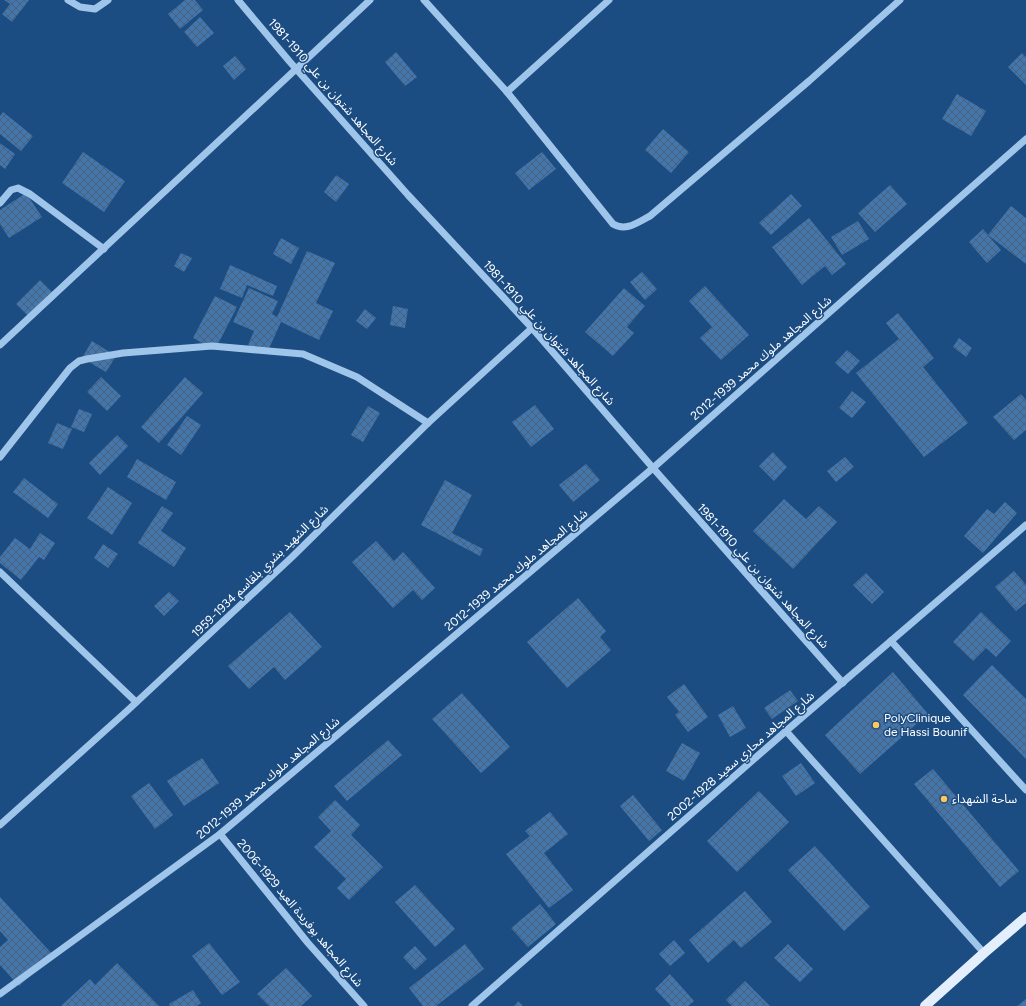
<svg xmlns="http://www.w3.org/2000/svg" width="1026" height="1006" viewBox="0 0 1026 1006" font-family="Figtree,'Noto Sans Arabic',sans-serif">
<defs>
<pattern id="building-cross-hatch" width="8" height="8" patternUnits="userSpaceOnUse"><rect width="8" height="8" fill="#4476ac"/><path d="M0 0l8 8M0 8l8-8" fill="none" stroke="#48617c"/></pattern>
</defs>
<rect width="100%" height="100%" fill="#1b4c82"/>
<g fill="url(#building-cross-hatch)">
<polygon points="4,0 29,0 12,22 2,14 10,4"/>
<polygon points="185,0 195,0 203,10 180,29 168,14"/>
<polygon points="200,17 214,33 197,47 184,32"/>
<polygon points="396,52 417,77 405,86 385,62"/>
<polygon points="1022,53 1026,57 1026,85 1008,67"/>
<polygon points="235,56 246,69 234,80 223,66"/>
<polygon points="957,94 986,111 971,136 942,119"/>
<polygon points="3,112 33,136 21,151 0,134 0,116"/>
<polygon points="663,129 689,152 671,173 645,150"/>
<polygon points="0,143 15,154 5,169 0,165"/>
<polygon points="83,152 125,181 104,212 62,183"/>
<polygon points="542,152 556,169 529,190 515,173"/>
<polygon points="336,175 349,184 336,202 324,192"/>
<polygon points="890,185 907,204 875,232 858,213"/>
<polygon points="26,193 42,217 9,238 0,224 0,210"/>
<polygon points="791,194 802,206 771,235 759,223"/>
<polygon points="1011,206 1026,218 1026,264 988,235"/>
<polygon points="809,218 846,264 832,275 825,266 802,285 772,247"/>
<polygon points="858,221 869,239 842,255 831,237"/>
<polygon points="983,229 1001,250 987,263 969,242"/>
<polygon points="281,238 299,248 291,264 273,254"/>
<polygon points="307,251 335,263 316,303 333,311 319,340 281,322 267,353 248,345 254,331 233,322 249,288 278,301 272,314 277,317"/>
<polygon points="181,253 192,258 184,272 174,266"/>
<polygon points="230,265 277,286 273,296 247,285 242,298 220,289"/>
<polygon points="642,272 657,289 645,300 630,282"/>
<polygon points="40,280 52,292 28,316 16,304"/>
<polygon points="705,286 749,335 721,360 700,338 712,327 689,301"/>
<polygon points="624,288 645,306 627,327 634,333 613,356 585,332"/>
<polygon points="215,296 237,307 215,350 193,338"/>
<polygon points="393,306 408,309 405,328 390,325"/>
<polygon points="365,309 376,318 367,329 356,321"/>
<polygon points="898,313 934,358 923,367 968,423 924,457 856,373 899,339 886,323"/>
<polygon points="959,338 972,348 966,357 953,347"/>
<polygon points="92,341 116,356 106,372 82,358"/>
<polygon points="847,350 860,361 848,374 835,363"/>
<polygon points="101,377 121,396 107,411 87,392"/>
<polygon points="185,377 203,393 159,443 141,427"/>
<polygon points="852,391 866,402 852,418 839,408"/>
<polygon points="1021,394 1026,400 1026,430 1014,440 993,417"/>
<polygon points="535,405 554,429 531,447 512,422"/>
<polygon points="368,406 380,413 363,442 351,435"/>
<polygon points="79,409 92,414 84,432 71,427"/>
<polygon points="187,416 201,425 181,455 167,445"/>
<polygon points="57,423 72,429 63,449 48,443"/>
<polygon points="117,435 128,446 100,475 89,463"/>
<polygon points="773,452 787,467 774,481 759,466"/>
<polygon points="845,457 854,467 836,482 827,471"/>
<polygon points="137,459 176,482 166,500 127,477"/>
<polygon points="586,464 600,480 573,502 559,485"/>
<polygon points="24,478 58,504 48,518 13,492"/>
<polygon points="445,480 472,495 452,533 483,549 480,556 421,525"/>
<polygon points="108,487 132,503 112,535 87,518"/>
<polygon points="784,499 806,519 819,506 837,522 793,569 753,531"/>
<polygon points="1005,502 1017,513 983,553 964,536 987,509 994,514"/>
<polygon points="162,506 173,513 161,531 186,548 174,567 138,543"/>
<polygon points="40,533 55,543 44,560 39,557 21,580 0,563 0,557 15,538 30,549"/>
<polygon points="376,541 394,561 403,552 435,588 422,600 413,590 393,608 352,562"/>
<polygon points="103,544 118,554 108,568 94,558"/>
<polygon points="1014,571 1026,585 1026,603 1016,611 995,587"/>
<polygon points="866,573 884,592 872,604 853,585"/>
<polygon points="169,592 179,601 164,616 154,606"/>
<polygon points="578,598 606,631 600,637 611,650 567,688 527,642"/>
<polygon points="290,612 322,647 285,680 274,667 249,689 228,666"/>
<polygon points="981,612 1011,641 996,657 986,648 973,661 953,642"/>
<polygon points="992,665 1026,699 1026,759 963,695"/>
<polygon points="893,672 928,714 860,774 825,735"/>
<polygon points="684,684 708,717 688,732 675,715 679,712 667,697"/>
<polygon points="790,690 798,701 772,719 764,708"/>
<polygon points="462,693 510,747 481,773 432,719"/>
<polygon points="733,706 746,728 730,737 718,715"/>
<polygon points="388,740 402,755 347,801 334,786"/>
<polygon points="682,743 700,753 684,781 666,771"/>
<polygon points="202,758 219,783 184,806 167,781"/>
<polygon points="801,763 815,783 796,796 782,776"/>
<polygon points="933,769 1019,871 1000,887 914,784"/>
<polygon points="149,783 173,815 155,829 131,796"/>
<polygon points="759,791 789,822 737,872 707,841"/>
<polygon points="633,795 662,830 649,841 620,806"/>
<polygon points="335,800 360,825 351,835 383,867 349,900 337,888 346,879 314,847 331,831 318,817"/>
<polygon points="550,812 568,834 544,853 573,890 549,908 506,854 530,836 525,831"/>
<polygon points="815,846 870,907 844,931 788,870"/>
<polygon points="415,885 455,929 435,947 395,902"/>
<polygon points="745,891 772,922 741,948 734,940 708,963 689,940"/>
<polygon points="0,897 53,955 19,986 0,965 0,947 8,940 0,931"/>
<polygon points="540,904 556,924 528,947 511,928"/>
<polygon points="674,940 685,953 670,966 659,954"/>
<polygon points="209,943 240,982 222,995 192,956"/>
<polygon points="465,944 484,969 436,1006 423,1006 409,988"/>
<polygon points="788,944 813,969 800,982 774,958"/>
<polygon points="415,946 427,959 415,970 403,957"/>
<polygon points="117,963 159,1006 61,1006 90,979 95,985"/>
<polygon points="286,968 312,996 301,1006 269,1006 257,994"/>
<polygon points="670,974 694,1001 688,1006 671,1006 655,989"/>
<polygon points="745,981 770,1006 732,1006 726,1000"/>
<polygon points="193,990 201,1003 197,1006 170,1006 169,1004"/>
<polygon points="1026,999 1026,1006 1017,1006"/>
<polygon points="518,1001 523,1006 514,1006"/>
</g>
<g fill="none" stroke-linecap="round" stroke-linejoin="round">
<g stroke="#a0c5ea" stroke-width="7">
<polyline points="68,0 80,7 95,9 108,0"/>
<polyline points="238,0 290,62 408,195 532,328 653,468 843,683"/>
<path d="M424,0l83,92 106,132c13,8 25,-2 37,-8l159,-135 91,-81"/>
<polyline points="507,92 609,0"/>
<polyline points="0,203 11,190 18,188 30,194 104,249"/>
<polyline points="0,345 370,0"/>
<polyline points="0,457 70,368 79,361 87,359 123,353 212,346 303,354 357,377 428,423"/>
<polyline points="0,572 136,702"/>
<polyline points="891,641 1026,790"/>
<polyline points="786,731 984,953"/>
<polyline points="0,825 128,710 292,557 428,423 532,328"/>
<polyline points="220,834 308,943 364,1006"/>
<polyline points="0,994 220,834 653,468 1026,139"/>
<polyline points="472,1006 786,731 1026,525"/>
</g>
<polyline stroke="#e4effe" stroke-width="10" points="925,1006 984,953 1026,917"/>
</g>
<g fill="#fcc85c" stroke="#1b4c82" stroke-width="1.5">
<circle cx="876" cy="725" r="4"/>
<circle cx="944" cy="799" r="4"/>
</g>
<g text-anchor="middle" stroke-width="3" stroke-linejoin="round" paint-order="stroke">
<g font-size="12" fill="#fff" stroke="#1b4c82">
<text transform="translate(333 92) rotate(49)" y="4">شارع المجاهد شتوان بن علي 1910-1981</text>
<text transform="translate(549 333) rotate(48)" y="4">شارع المجاهد شتوان بن علي 1910-1981</text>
<text transform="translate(761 358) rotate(-41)" y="4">شارع المجاهد ملوك محمد 1939-2012</text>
<text transform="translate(516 570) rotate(-40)" y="4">شارع المجاهد ملوك محمد 1939-2012</text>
<text transform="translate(260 571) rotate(-44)" y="4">شارع الشهيد بشري بلقاسم 1934-1959</text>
<text transform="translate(763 576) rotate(48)" y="4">شارع المجاهد شتوان بن علي 1910-1981</text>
<text transform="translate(741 756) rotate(-41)" y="4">شارع المجاهد محاري سعيد 1928-2002</text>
<text transform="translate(268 778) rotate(-40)" y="4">شارع المجاهد ملوك محمد 1939-2012</text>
<text transform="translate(300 913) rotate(50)" y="4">شارع المجاهد بوفريدة العيد 1929-2006</text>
</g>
<g font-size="12" fill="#fff" stroke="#1b4c82" text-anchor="start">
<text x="884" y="722">PolyClinique<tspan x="884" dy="14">de Hassi Bounif</tspan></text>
<text x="952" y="803">ساحة الشهداء</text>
</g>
</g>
</svg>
